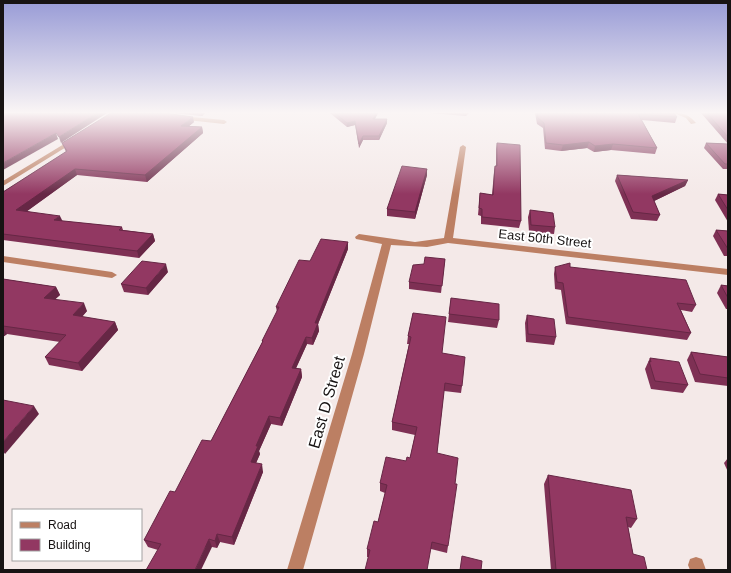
<svg xmlns="http://www.w3.org/2000/svg" width="731" height="573" viewBox="0 0 731 573" font-family="Helvetica,sans-serif">
<rect width="100%" height="100%" fill="#f4e9e8"/>
<g fill="none" stroke-linecap="round" stroke-linejoin="round">
<path fill="#bc7f63" fill-rule="evenodd" d="M674,113c10,0 15,2 22,10l-5,1 -5,-6z"/>
<g fill="#bc7f63" fill-rule="evenodd">
<polygon points="180,116 224,120 227,122 224,124 178,119 177,118"/>
<polygon points="74,138 76,139 76,141 3,186 3,181"/>
<polygon points="463,145 466,147 453,238 728,269 728,275 448,243 427,247 391,245 364,354 303,570 287,570 352,354 382,244 356,239 355,237 359,234 415,242 444,238 460,147"/>
<polygon points="3,256 112,272 117,275 112,278 3,262"/>
<polygon points="696,557 702,559 706,570 690,570 688,565 690,559"/>
</g>
</g>
<g fill="#7e3054">
<polygon points="173,113 205,113 202,116"/>
<polygon points="330,113 378,113 375,119 387,119 387,123 379,140 363,140 359,148 355,125 347,127"/>
<polygon points="430,113 469,113 466,116"/>
<polygon points="535,113 674,113 677,117 675,123 642,120 657,148 655,154 611,150 594,152 587,148 561,151 545,149 543,128 537,124"/>
<polygon points="701,113 728,113 728,169 723,169 704,148 706,143 728,144"/>
<polygon points="194,122 189,126 202,127 203,133 147,182 77,175 27,211 62,221 122,227 123,230 153,234 155,241 139,258 3,240 3,192 66,152 62,143"/>
<polygon points="497,143 521,221 519,228 481,224 481,216 478,215 480,193 492,195 494,172 495,166 496,166 496,149"/>
<polygon points="427,169 427,175 415,219 387,216 387,209"/>
<polygon points="617,175 688,180 685,186 654,201 660,215 657,221 631,219 615,181"/>
<polygon points="718,194 728,195 728,222 715,200"/>
<polygon points="530,210 555,227 554,234 529,232 528,217"/>
<polygon points="716,230 728,231 728,256 724,256 713,236"/>
<polygon points="348,242 348,249 318,324 319,331 313,345 307,344 296,368 301,369 302,377 282,426 271,424 259,451 260,454 256,463 263,472 234,545 220,542 217,548 212,547 158,550 148,547 144,540 175,492 211,441 262,343 262,341 277,312 276,307 310,261"/>
<polygon points="445,259 441,293 409,289 409,282 424,264"/>
<polygon points="555,267 570,267 696,305 692,312 681,310 691,333 687,340 566,324 561,290 555,289 554,274"/>
<polygon points="168,272 148,295 124,292 121,284"/>
<polygon points="3,279 56,287 60,295 55,299 87,311 82,317 115,322 118,330 82,371 49,365 45,357 60,342 7,334 3,337"/>
<polygon points="721,285 728,286 728,309 726,309 717,293"/>
<polygon points="451,298 499,320 497,328 448,322"/>
<polygon points="413,313 442,353 462,386 461,393 444,391 437,453 448,546 447,553 431,549 368,557 367,557 367,549 378,522 385,493 380,491 380,483 410,458 415,435 392,430 392,422 409,344 407,344 408,336"/>
<polygon points="527,315 556,337 554,345 526,342 525,323"/>
<polygon points="691,352 728,357 728,386 695,382 687,360"/>
<polygon points="650,358 688,385 683,393 651,389 645,369"/>
<polygon points="728,458 728,472 724,463"/>
<polygon points="548,475 637,519 631,528 628,527 633,554 647,570 551,570 544,484"/>
</g>
<g fill="#662745">
<polygon points="97,113 107,113 61,143 59,137"/>
<polygon points="201,113 205,113 202,116"/>
<polygon points="376,113 378,113 373,122 373,119"/>
<polygon points="193,117 194,122 183,131 181,126"/>
<polygon points="387,119 387,123 379,140 379,136"/>
<polygon points="355,121 355,125 347,127 347,123"/>
<polygon points="202,127 203,133 147,182 145,175"/>
<polygon points="56,133 58,139 3,170 3,163"/>
<polygon points="363,136 363,140 359,148 359,144"/>
<polygon points="589,142 587,148 561,151 563,145"/>
<polygon points="613,144 611,150 594,152 595,146"/>
<polygon points="75,169 77,175 19,217 16,210"/>
<polygon points="427,169 427,175 415,219 415,212"/>
<polygon points="688,180 685,186 650,203 652,196"/>
<polygon points="60,216 63,222 54,220"/>
<polygon points="153,234 155,241 139,258 137,251"/>
<polygon points="348,242 348,249 318,324 319,331 313,345 312,338 315,323"/>
<polygon points="166,264 168,272 148,295 146,288"/>
<polygon points="56,287 60,295 48,306 44,298"/>
<polygon points="84,303 87,311 76,323 73,315"/>
<polygon points="115,322 118,330 82,371 78,363"/>
<polygon points="3,328 7,334 3,337"/>
<polygon points="306,337 307,344 293,375 292,368"/>
<polygon points="301,369 302,377 282,426 280,418"/>
<polygon points="34,406 39,414 5,454 3,451 3,442"/>
<polygon points="269,416 271,424 259,451 260,454 253,470 251,462 256,446"/>
<polygon points="262,464 263,472 234,545 232,537"/>
<polygon points="217,534 220,542 217,548 215,541"/>
<polygon points="209,539 212,547 201,570 195,570"/>
</g>
<g fill="#923862" stroke="#662745">
<polygon points="3,113 97,113 59,137 56,133 3,163"/>
<polygon points="111,113 164,113 193,117 181,126 202,127 145,175 75,169 16,210 60,216 54,220 122,227 119,230 153,234 137,251 3,234 3,192 67,151 62,143"/>
<polygon points="335,113 376,113 373,119 387,119 379,136 363,136 359,144 355,121 347,123"/>
<polygon points="537,113 674,113 677,117 638,114 657,148 613,144 595,146 589,142 563,145 546,143 544,123 538,118"/>
<polygon points="707,113 728,113 728,137"/>
<polygon points="497,143 520,145 521,221 482,217 482,209 479,208 480,193 493,195 495,166 497,166"/>
<polygon points="706,143 728,144 728,164 725,164"/>
<polygon points="402,166 427,169 415,212 387,209"/>
<polygon points="617,175 688,180 652,196 660,215 633,212"/>
<polygon points="718,194 728,195 728,210"/>
<polygon points="530,210 553,213 555,227 531,225"/>
<polygon points="716,230 728,231 728,249"/>
<polygon points="321,239 348,242 315,323 318,323 312,338 306,337 292,368 301,369 280,418 269,416 256,446 258,446 251,462 262,464 232,537 217,534 215,541 209,539 195,570 146,570 161,544 144,540 170,491 175,492 202,440 211,441 263,341 262,341 279,307 276,307 299,260 310,261"/>
<polygon points="425,257 445,259 442,286 409,282 413,265 424,264"/>
<polygon points="142,261 166,264 146,288 121,284"/>
<polygon points="570,263 570,267 686,280 696,305 677,303 691,333 568,317 563,283 557,282 555,267"/>
<polygon points="3,279 56,287 44,298 84,303 73,315 115,322 78,363 45,357 66,335 3,326"/>
<polygon points="721,285 728,286 728,298"/>
<polygon points="451,298 499,304 499,320 449,314"/>
<polygon points="413,313 446,317 442,353 465,357 462,386 445,383 437,453 458,458 455,484 457,484 448,546 432,542 427,570 365,570 370,550 367,549 374,521 378,522 387,485 380,483 386,457 406,461 407,457 410,458 417,427 392,422 411,337 408,336"/>
<polygon points="527,315 554,319 556,337 528,334"/>
<polygon points="691,352 728,357 728,378 700,374"/>
<polygon points="650,358 679,362 688,385 655,381 649,361 651,362"/>
<polygon points="3,400 34,406 3,442"/>
<polygon points="548,475 631,490 637,519 626,517 633,554 644,557 647,570 556,570"/>
<polygon points="462,556 482,561 481,570 460,570"/>
</g>
<linearGradient id="sky" x2="0" y2="1"><stop stop-color="#989bd6"/><stop offset="0.58" stop-color="#faf5f5"/><stop offset="1" stop-color="#faf5f5" stop-opacity="0"/></linearGradient>
<rect width="731" height="194" fill="url(#sky)"/>
<g text-anchor="middle" stroke-width="4" stroke-linejoin="round" paint-order="stroke">
<g font-size="13" fill="#171313" stroke="#fff">
<text transform="translate(545 238) rotate(6)" y="5">East 50th Street</text>
</g>
<g font-size="16" fill="#171313" stroke="#fff">
<text transform="translate(326 402) rotate(-74)" y="6">East D Street</text>
</g>
</g>
<rect width="731" height="573" fill="none" stroke="#171313" stroke-width="8"/>
<rect x="12" y="509" width="130" height="52" fill="#ffffff" stroke="#a2a1a1"/>
<rect x="20" y="522" width="20" height="6" fill="#bc7f63" stroke="#a2a1a1"/>
<text x="48" y="529" font-size="12" fill="#171313">Road</text>
<rect x="20" y="539" width="20" height="12" fill="#923862" stroke="#a2a1a1"/>
<text x="48" y="549" font-size="12" fill="#171313">Building</text>
</svg>
